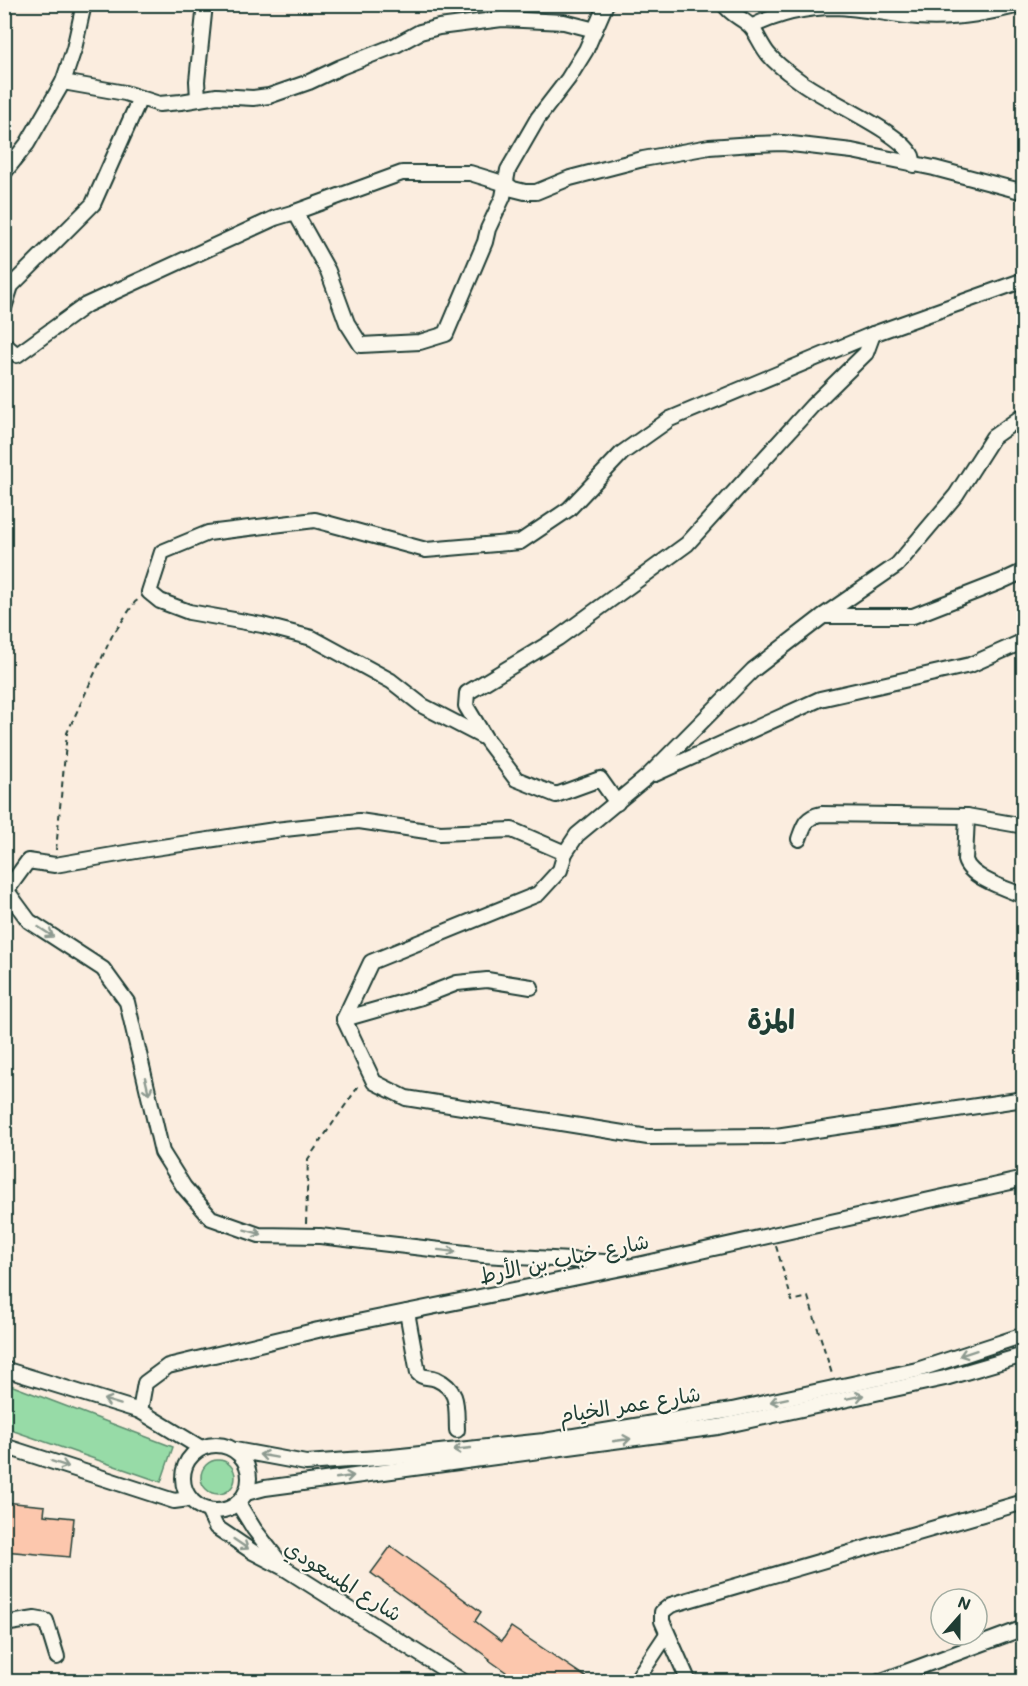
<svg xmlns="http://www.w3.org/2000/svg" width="1028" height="1686" viewBox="0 0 1028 1686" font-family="Mali,'Playpen Sans Arabic',sans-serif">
<rect width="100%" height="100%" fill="#fbeddf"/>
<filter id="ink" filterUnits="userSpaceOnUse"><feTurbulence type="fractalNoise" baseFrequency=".0167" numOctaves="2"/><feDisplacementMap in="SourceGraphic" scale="12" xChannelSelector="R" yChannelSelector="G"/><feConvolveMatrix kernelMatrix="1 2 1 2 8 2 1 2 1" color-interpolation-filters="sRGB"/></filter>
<g filter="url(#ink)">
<g fill="#97dba7" stroke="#5b8c6e" stroke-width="1.5">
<polygon points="5,1383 173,1447 161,1482 5,1428"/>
<circle cx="218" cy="1477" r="17"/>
</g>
<g fill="#fcc7ad" stroke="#1f3d34" stroke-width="1.5">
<polygon points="4,1502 45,1506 44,1515 74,1518 70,1557 4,1551"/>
<polygon points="391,1546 481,1612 475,1621 502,1641 511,1627 593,1682 520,1682 489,1660 490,1659 371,1573"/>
</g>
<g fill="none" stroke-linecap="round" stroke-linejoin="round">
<defs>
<g id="minor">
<path d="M724,4c7,12 20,14 28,24 6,8 10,19 17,27 9,11 21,19 32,27 24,18 100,50 111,74 1,3 1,6 2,9"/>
<path d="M751,27c26,-13 55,-20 85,-20 27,1 55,8 82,10 35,3 72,-4 105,-13"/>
<polyline points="63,82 125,93 159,104 181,102 217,96 253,98 269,96 309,82 341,67 394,46 420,32 439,27 502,19 564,22 595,30"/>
<polyline points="198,99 197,81 205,4"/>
<polyline points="4,173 27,144 63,82 74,49 84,4"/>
<polyline points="295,212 402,173 470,173 506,184 513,189 525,192 536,192 570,178 643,159 709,147 753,144 783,143 852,151 934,168 1024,192"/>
<polyline points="4,308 11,286 93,204 140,98"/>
<polyline points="4,344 17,355 86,305 275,218 295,212 328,271 347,323 361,345 420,342 446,334 485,242 488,229 503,197 508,170 538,118 568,79 586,50 606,4"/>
<polyline points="1024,415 993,437 956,495 897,565 823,616 753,670 647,777 577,835 565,853 560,870 538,894 371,962 344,1019 374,1082 406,1098 648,1137 776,1136 1024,1099"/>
<polyline points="823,616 913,616 1000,582 1024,571"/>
<polyline points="484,736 466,706 467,693 558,638 687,544 812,406 866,353 873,334"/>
<polyline points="655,774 820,699 970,665 1024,641"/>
<polyline points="617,803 600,779 556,795 516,779 485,738 423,706 391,681 312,638 262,625 189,612 160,601 149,592 162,552 208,533 315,520 426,550 520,542 569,509 622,453 670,419 873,334 1024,280"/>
<path d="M967,816l-2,44c5,18 42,29 59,36"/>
<path d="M799,839c5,-14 7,-22 22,-25l146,2 57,10"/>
<polyline points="4,887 29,921 103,969 127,1002 162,1152 184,1187 211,1218 259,1235 320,1236 483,1255 622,1263"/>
<polyline points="7,890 28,861 55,865 148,849 275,830 359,821 440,833 512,830 565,853"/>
<polyline points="344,1019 421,997 457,983 487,980 531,987"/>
<path d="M407,1312l11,61c5,6 11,3 18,6 24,11 20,28 21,51"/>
<polyline points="4,1369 140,1411 201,1448"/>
<polyline points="140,1411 145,1383 168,1366 318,1330 642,1264 1024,1179"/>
<circle cx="216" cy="1478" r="33"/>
<polyline points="4,1446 174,1501 189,1499"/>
<polyline points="235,1450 306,1463 392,1457 544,1441 732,1410 917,1370 1024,1335"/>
<polyline points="246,1493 265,1488 718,1427 945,1378 1024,1355"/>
<polyline points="238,1503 254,1529 281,1564"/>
<polyline points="208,1510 216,1527 253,1552 284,1568 464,1682"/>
<polyline points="4,1624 35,1619 46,1621 57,1657"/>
<polyline points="635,1682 667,1634"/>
<polyline points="689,1682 662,1621 662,1612 671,1605 1024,1502"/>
<polyline points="879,1682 1024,1628"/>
</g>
</defs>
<use href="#minor" stroke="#1f3d34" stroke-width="18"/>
<g stroke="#1f3d34" stroke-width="2" stroke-dasharray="6 4.5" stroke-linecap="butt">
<polyline points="56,850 67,733 112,636 135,602 139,599"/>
<polyline points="306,1224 308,1159 360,1084"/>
<polyline points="776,1246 792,1301 808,1297 832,1374"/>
</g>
<use href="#minor" stroke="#fbf7ec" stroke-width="14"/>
</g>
<defs><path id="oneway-shaft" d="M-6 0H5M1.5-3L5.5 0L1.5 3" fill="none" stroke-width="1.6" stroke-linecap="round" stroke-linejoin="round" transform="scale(1.5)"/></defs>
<g stroke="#8d9a90">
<use href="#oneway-shaft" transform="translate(46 932) rotate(33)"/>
<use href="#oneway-shaft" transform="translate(147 1086) rotate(77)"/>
<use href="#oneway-shaft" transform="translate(253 1232) rotate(15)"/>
<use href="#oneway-shaft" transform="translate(447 1251) rotate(7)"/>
<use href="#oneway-shaft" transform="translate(968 1353) rotate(162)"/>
<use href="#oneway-shaft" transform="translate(855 1397) rotate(-12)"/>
<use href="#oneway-shaft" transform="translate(779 1400) rotate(168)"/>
<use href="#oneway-shaft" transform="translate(112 1402) rotate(-163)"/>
<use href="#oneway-shaft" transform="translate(622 1440) rotate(-8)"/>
<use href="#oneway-shaft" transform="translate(462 1449) rotate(174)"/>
<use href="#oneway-shaft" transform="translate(268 1456) rotate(-170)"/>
<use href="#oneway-shaft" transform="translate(60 1464) rotate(18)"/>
<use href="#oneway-shaft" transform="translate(345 1477) rotate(-8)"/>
<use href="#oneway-shaft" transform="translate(241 1544) rotate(34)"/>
</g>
</g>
<g text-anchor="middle" stroke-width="4.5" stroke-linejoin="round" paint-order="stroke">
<g font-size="21" fill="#1f3d34" stroke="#fbf7ec">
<text transform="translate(564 1259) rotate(-12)" y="7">شارع خباب بن الأرط</text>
<text transform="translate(630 1405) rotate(-9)" y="7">شارع عمر الخيام</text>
<text transform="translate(343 1581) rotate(32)" y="7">شارع المسعودي</text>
</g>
<g font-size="27" font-weight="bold" fill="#1f3d34" stroke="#fbf7ec">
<text x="771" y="1029">المزة</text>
</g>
</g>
<rect width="1028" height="1686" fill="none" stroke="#fbf7ec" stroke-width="24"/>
<rect x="12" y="12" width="1004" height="1662" fill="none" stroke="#1f3d34" stroke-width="2" filter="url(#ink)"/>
<g transform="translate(959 1617) rotate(21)"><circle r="28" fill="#fbf7ec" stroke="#a3ada2" stroke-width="1.5"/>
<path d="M0-4.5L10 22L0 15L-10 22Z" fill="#1f3d34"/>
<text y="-9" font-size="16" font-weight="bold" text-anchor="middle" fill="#1f3d34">N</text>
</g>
</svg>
